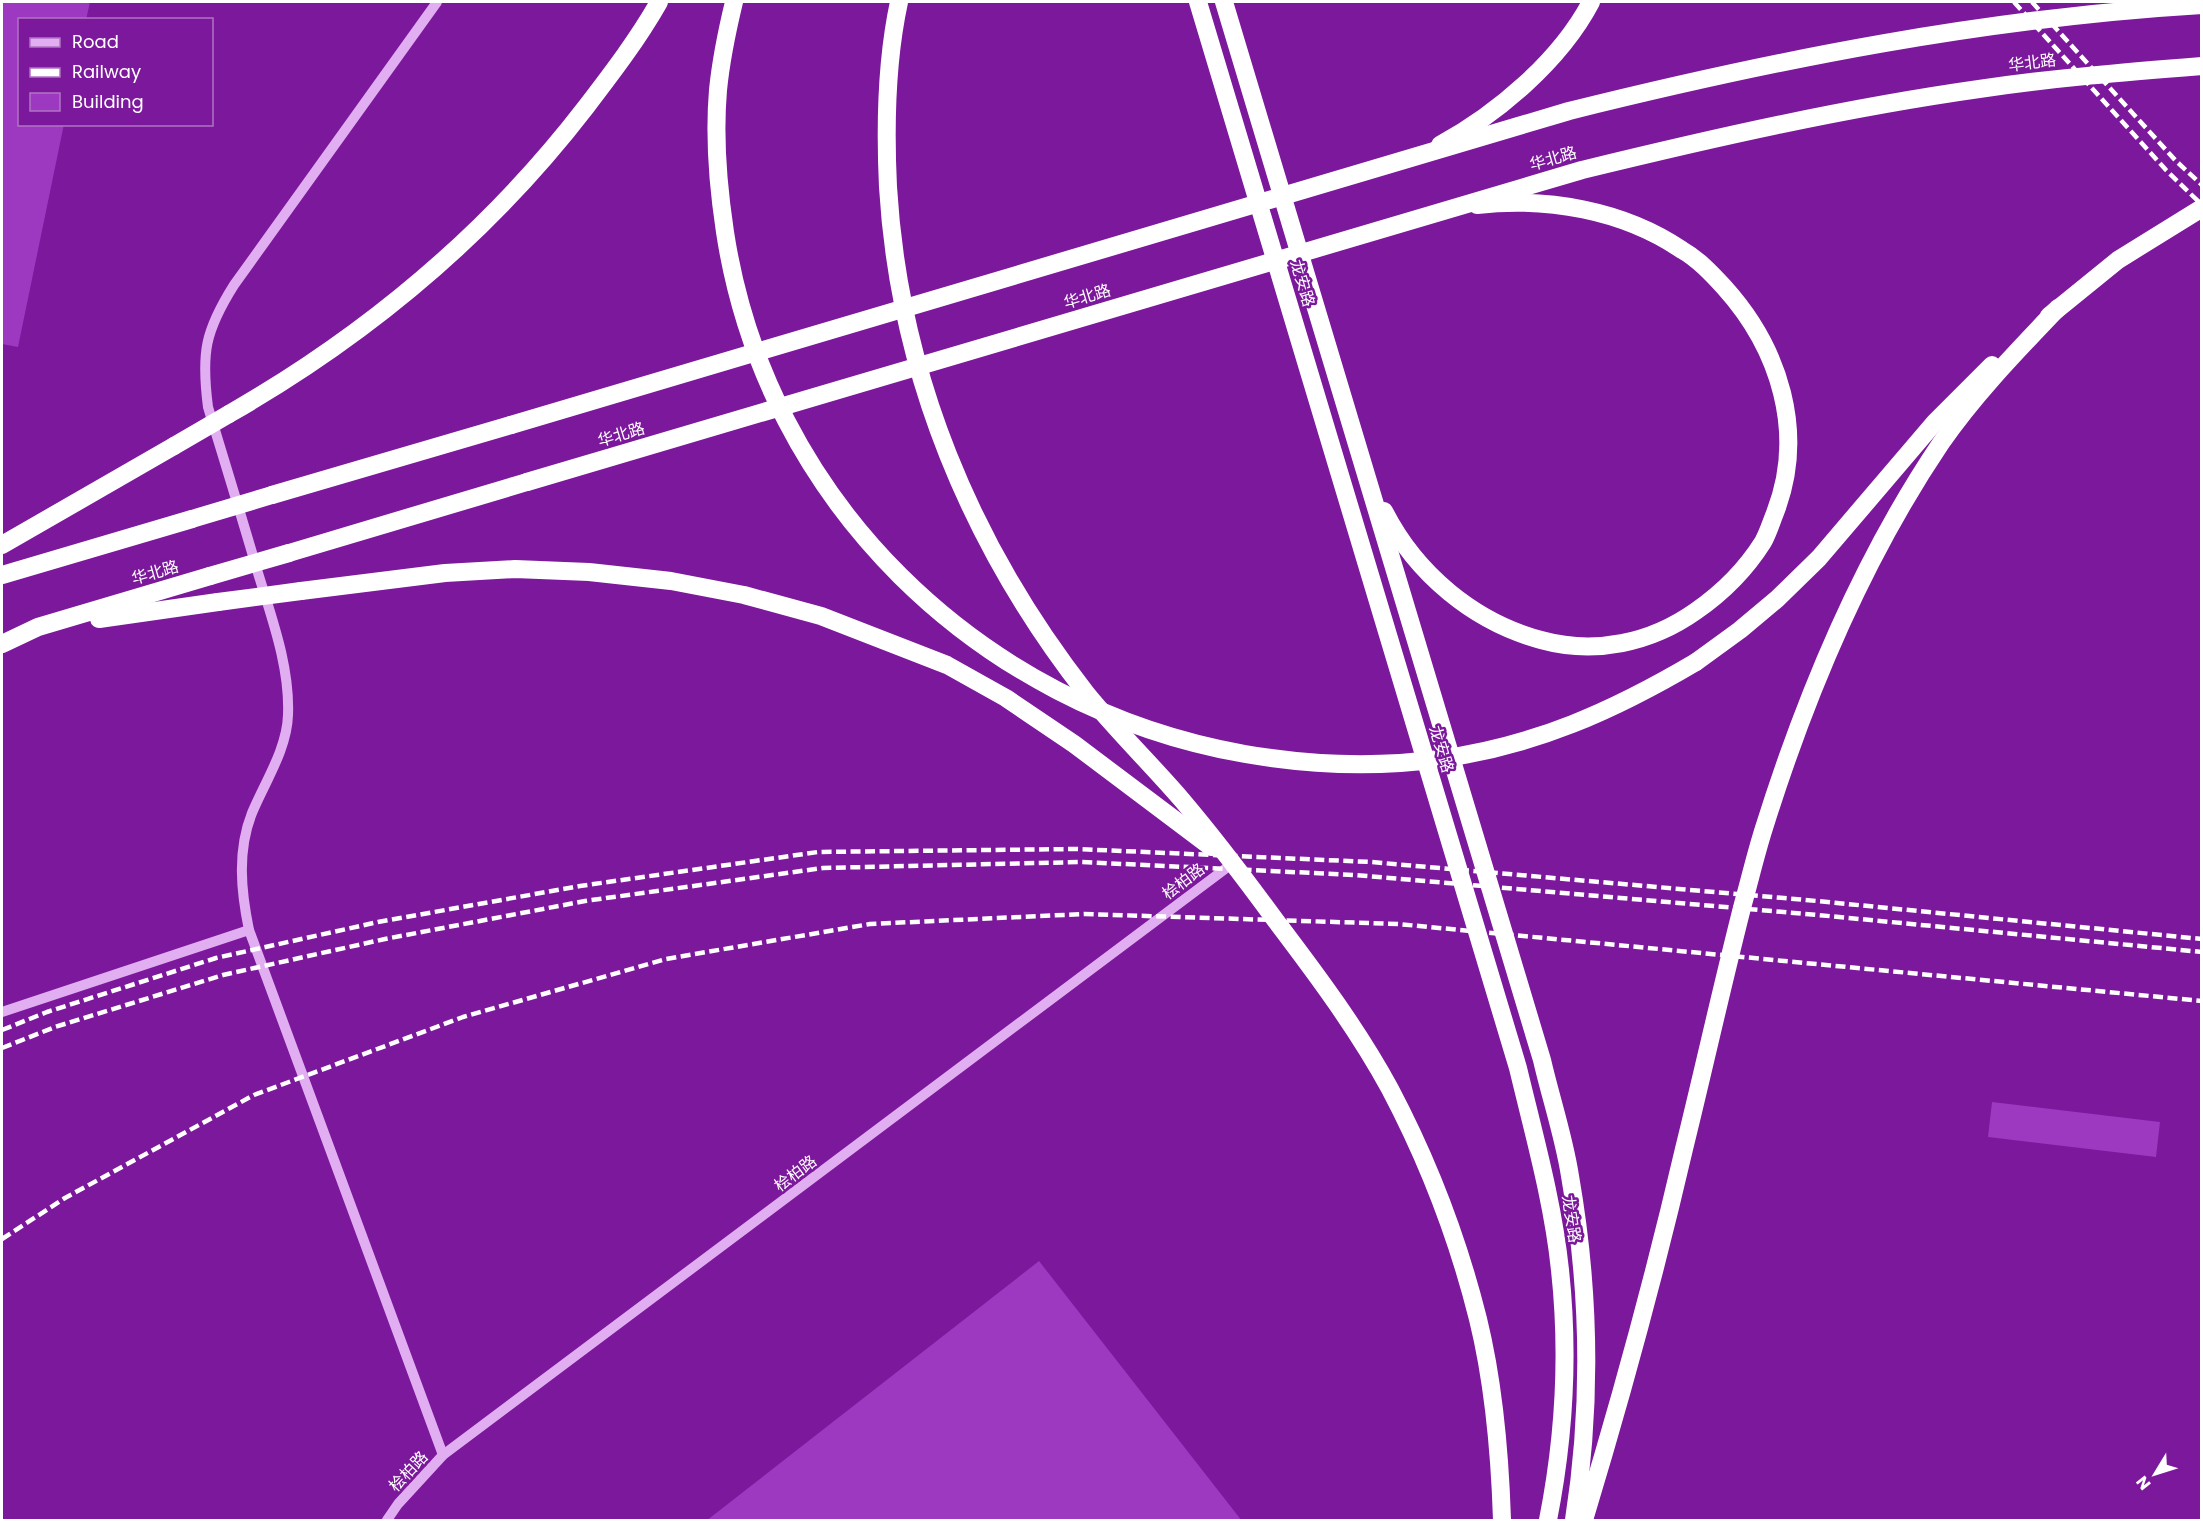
<svg xmlns="http://www.w3.org/2000/svg" width="2203" height="1522" viewBox="0 0 2203 1522" font-family="Poppins,'Noto Sans SC',sans-serif">
<rect width="100%" height="100%" fill="#7c189b"/>
<g fill="#9d38c0">
<polygon points="2,2 90,2 86,20 20,20 20,124 64,124 18,347 2,344"/>
<polygon points="1992,1102 2160,1122 2156,1157 1988,1137"/>
<polygon points="1039,1261 1242,1521 706,1521"/>
</g>
<g fill="none" stroke-linecap="round" stroke-linejoin="round">
<g stroke="#e1aef2" stroke-width="10">
<path d="M437,2l-203,283c-29,46 -33,68 -26,122 17,56 34,111 50,166 14,46 32,94 30,142 -1,34 -23,67 -36,98 -15,38 -11,78 -3,117l194,525"/>
<polyline points="2,1012 249,930"/>
<polyline points="387,1520 398,1504 443,1455 1233,863"/>
</g>
<g stroke="#fff" stroke-width="18">
<path d="M899,2c-13,60 -14,123 -11,185 11,186 83,359 198,506 30,37 65,71 96,107 33,39 64,80 94,121 41,54 82,109 114,168 38,72 68,150 88,230 15,61 22,138 24,201"/>
<path d="M1198,2l320,1066c16,67 35,134 42,202 9,83 4,169 -12,250"/>
<path d="M1224,2l318,1058c9,39 22,77 28,116 20,115 22,229 4,344"/>
<path d="M1440,145c57,-31 120,-84 151,-143"/>
<polyline points="2049,316 2118,260 2202,208"/>
<path d="M229,414c138,-79 260,-181 357,-307 26,-34 52,-68 73,-105"/>
<polyline points="272,495 511,425"/>
<path d="M1384,511c32,63 90,111 157,129 54,15 110,3 155,-29 26,-18 50,-42 67,-69 5,-9 8,-19 12,-29 31,-80 5,-164 -51,-226 -12,-13 -26,-28 -42,-37 -59,-40 -135,-53 -205,-45"/>
<polyline points="2,545 174,446"/>
<polyline points="289,553 527,482"/>
<polyline points="2,575 192,519"/>
<polyline points="301,591 445,573 515,569 589,572 671,581 744,595 821,616 947,665 1006,698 1074,744 1211,847"/>
<polyline points="99,619 218,602"/>
<polyline points="2,644 38,627 210,576"/>
<polyline points="1696,662 1740,630 1777,599 1819,558 1935,422 1992,365"/>
<path d="M1584,1520c37,-122 71,-246 100,-371 20,-81 38,-163 59,-245 7,-25 13,-51 21,-76 42,-134 98,-268 177,-385 34,-49 76,-92 117,-135"/>
</g>
<g stroke="#fff" stroke-width="4.5" stroke-dasharray="10 4.5" stroke-linecap="butt">
<polyline points="2014,2 2166,170 2202,205"/>
<polyline points="2032,2 2176,161 2202,185"/>
<polyline points="2,1030 47,1012 216,958 378,922 580,886 818,852 1077,849 1371,862 1817,901 2202,939"/>
<polyline points="2,1048 55,1027 223,975 385,939 585,901 823,868 1081,862 1355,875 1818,915 2202,952"/>
<polyline points="2,1239 65,1198 254,1095 463,1017 666,959 870,924 1084,914 1398,924 2202,1001"/>
</g>
<g stroke="#fff" stroke-width="18">
<path d="M734,2c-7,29 -13,58 -16,88 -4,47 0,96 7,142 41,269 254,475 520,522 64,11 129,14 194,5 96,-13 174,-48 257,-97"/>
<path d="M511,425l1058,-314c209,-52 417,-93 633,-106"/>
<polyline points="174,446 229,414"/>
<path d="M527,482l1055,-312c131,-32 263,-62 397,-81 74,-11 148,-17 223,-23"/>
<polyline points="192,519 272,495"/>
<polyline points="210,576 289,553"/>
<polyline points="218,602 301,591"/>
</g>
</g>
<g text-anchor="middle" stroke-width="5" stroke-linejoin="round" paint-order="stroke">
<g font-size="16" fill="#fff" stroke="#7c189b">
<text transform="translate(2032 62) rotate(-7)" y="6">华北路</text>
<text transform="translate(1553 158) rotate(-16)" y="6">华北路</text>
<text transform="translate(1303 283) rotate(73)" y="6">龙安路</text>
<text transform="translate(1087 296) rotate(-17)" y="6">华北路</text>
<text transform="translate(621 434) rotate(-17)" y="6">华北路</text>
<text transform="translate(155 572) rotate(-16)" y="6">华北路</text>
<text transform="translate(1442 749) rotate(73)" y="6">龙安路</text>
<text transform="translate(1183 881) rotate(-37)" y="6">桧柏路</text>
<text transform="translate(795 1173) rotate(-37)" y="6">桧柏路</text>
<text transform="translate(1572 1219) rotate(81)" y="6">龙安路</text>
<text transform="translate(408 1471) rotate(-47)" y="6">桧柏路</text>
</g>
</g>
<rect width="2203" height="1522" fill="none" stroke="#ffffff" stroke-width="6"/>
<rect x="18" y="18" width="195" height="108" fill="#7c189b" stroke="#b074c3" stroke-width="1.5"/>
<rect x="30" y="38" width="30" height="9" fill="#e1aef2" stroke="#b074c3" stroke-width="1.5"/>
<text x="72" y="48" font-size="18" fill="#ffffff">Road</text>
<rect x="30" y="68" width="30" height="9" fill="#ffffff" stroke="#b074c3" stroke-width="1.5"/>
<text x="72" y="78" font-size="18" fill="#ffffff">Railway</text>
<rect x="30" y="93" width="30" height="18" fill="#9d38c0" stroke="#b074c3" stroke-width="1.5"/>
<text x="72" y="108" font-size="18" fill="#ffffff">Building</text>
<g transform="translate(2155 1474) rotate(232)" stroke="#7c189b" stroke-width="4.5" paint-order="stroke">
<path d="M0-4.5L10 22L0 15L-10 22Z" fill="#ffffff"/>
<text y="-9" font-size="16" font-weight="bold" text-anchor="middle" fill="#ffffff">N</text>
</g>
</svg>
